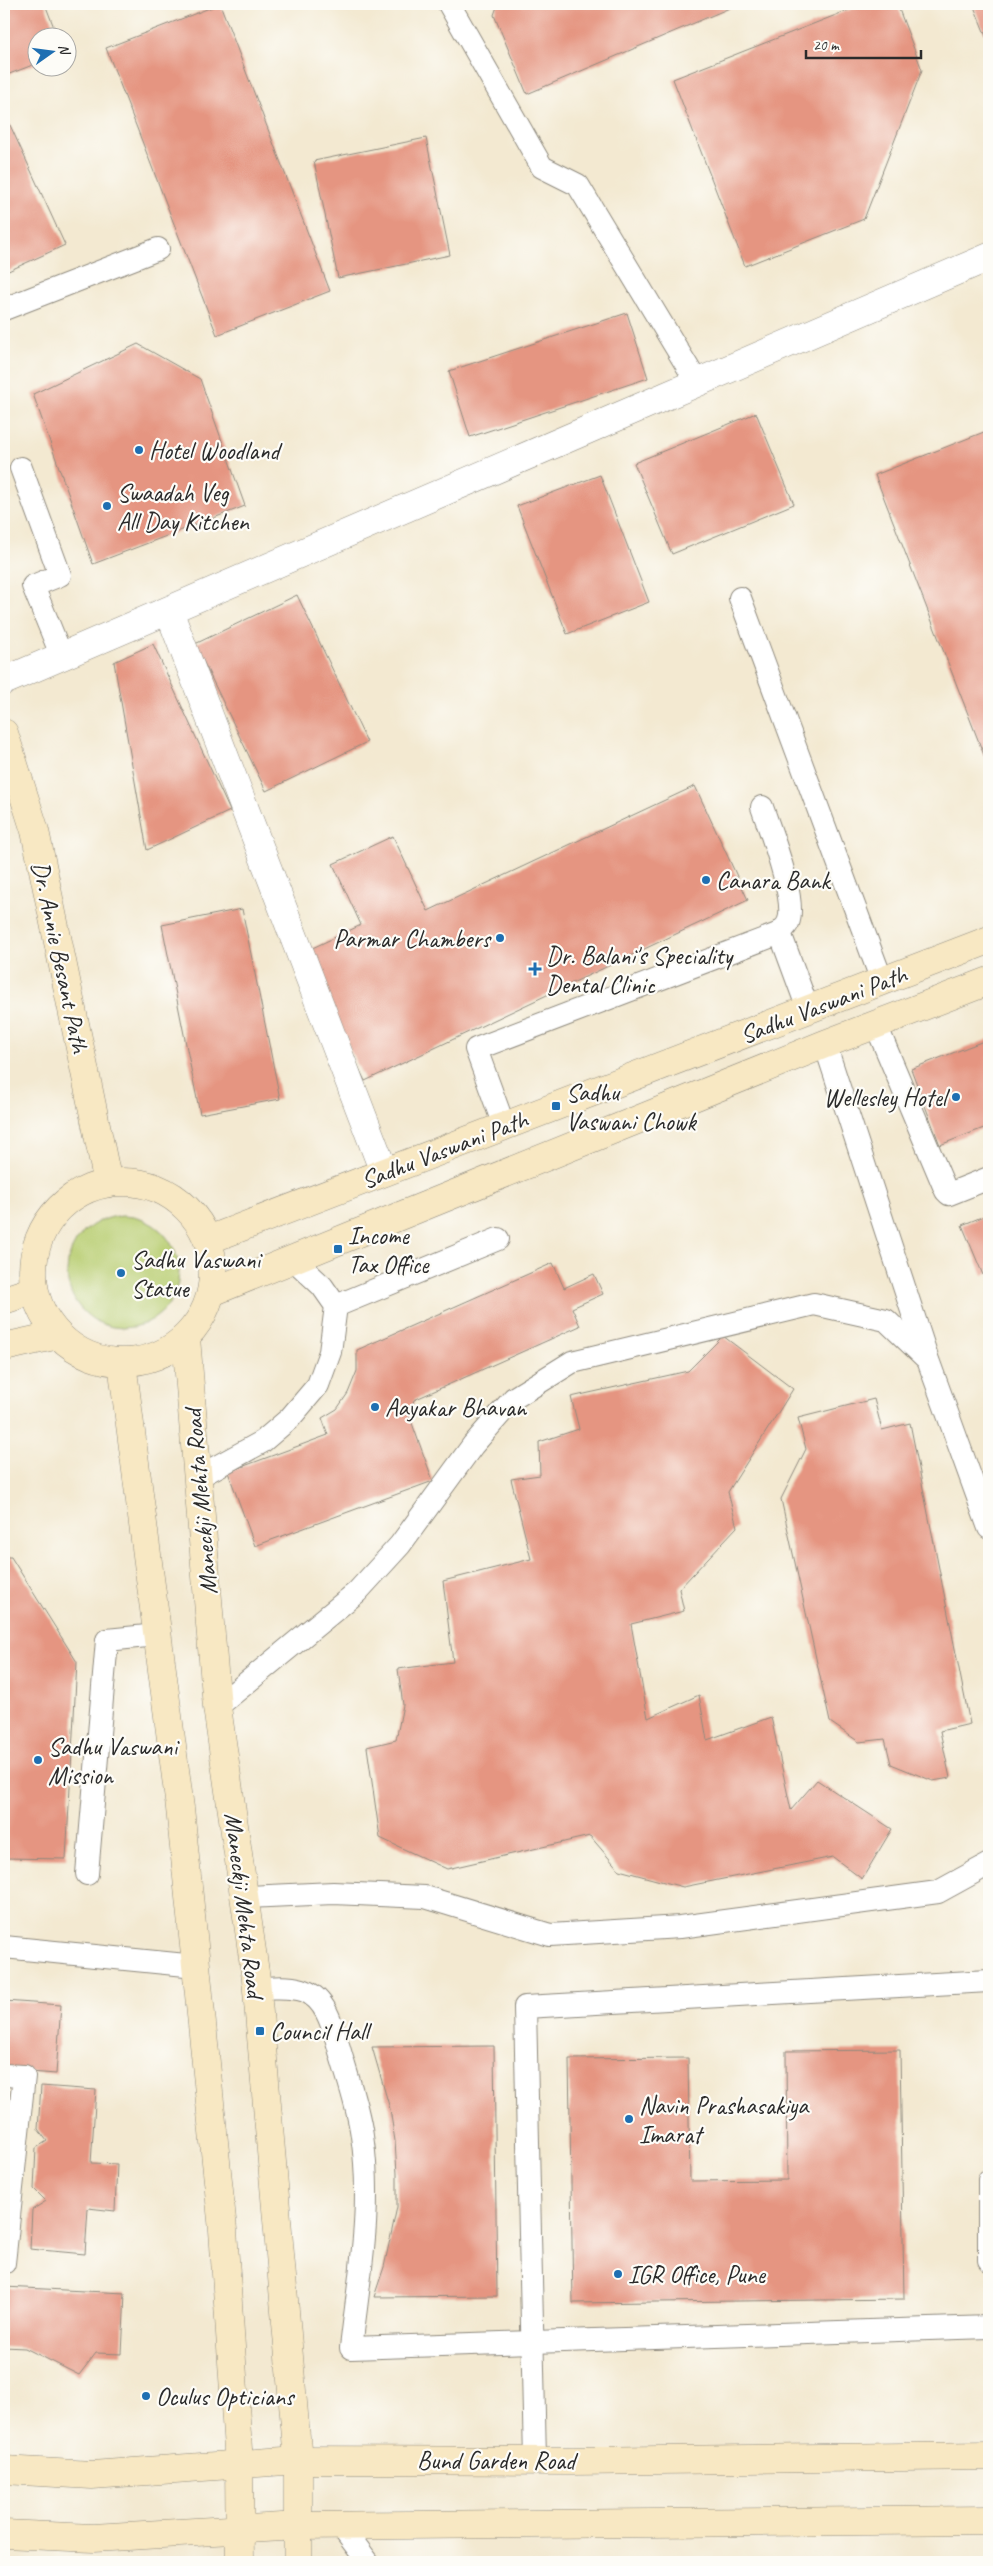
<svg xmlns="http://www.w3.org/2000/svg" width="993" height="2566" viewBox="0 0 993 2566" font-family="Caveat,sans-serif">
<rect width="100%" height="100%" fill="#fdfcf7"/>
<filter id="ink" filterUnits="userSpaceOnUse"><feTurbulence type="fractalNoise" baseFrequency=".02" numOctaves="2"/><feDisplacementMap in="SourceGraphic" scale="10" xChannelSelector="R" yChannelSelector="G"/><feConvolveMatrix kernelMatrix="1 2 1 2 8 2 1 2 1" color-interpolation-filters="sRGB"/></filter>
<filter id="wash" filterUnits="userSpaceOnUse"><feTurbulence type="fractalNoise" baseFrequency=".0096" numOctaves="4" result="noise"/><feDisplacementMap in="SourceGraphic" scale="20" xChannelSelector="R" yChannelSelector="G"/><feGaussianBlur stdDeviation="1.12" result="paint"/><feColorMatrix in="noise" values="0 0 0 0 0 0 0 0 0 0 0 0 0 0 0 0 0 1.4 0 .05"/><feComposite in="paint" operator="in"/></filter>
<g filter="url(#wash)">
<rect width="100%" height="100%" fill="#f3e9d1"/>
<circle fill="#b8cd71" stroke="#727c4e" cx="123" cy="1272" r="56"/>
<g id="blocks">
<g fill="#e59581">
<polygon points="4,4 45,4 58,38 38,38 38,63 4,76"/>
<polygon points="220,4 330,291 217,335 106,48"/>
<polygon points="498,4 739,4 527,94 494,15"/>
<polygon points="864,4 897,4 922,70 864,219 745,266 673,79"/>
<polygon points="973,4 989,4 989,44"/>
<polygon points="4,112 65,245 4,273"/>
<polygon points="426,138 450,255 338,278 314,161"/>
<polygon points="627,313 648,378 470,437 449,371"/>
<polygon points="138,344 200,379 245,506 93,564 33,394"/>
<polygon points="756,413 794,504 672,554 634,463"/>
<polygon points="989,430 989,768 875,475"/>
<polygon points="600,475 649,602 567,634 517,506"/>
<polygon points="297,595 367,742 266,791 195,644"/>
<polygon points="153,644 230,811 147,850 114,662"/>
<polygon points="695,786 748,900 365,1081 304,952 361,925 333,864 393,836 428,911"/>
<polygon points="242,909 280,1099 200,1114 162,925"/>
<polygon points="989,1039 989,1126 940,1145 911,1069"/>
<polygon points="989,1214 989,1272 983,1275 962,1225"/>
<polygon points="553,1263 564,1288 594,1274 603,1294 572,1308 580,1326 414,1400 409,1415 433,1481 255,1546 228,1472 328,1435 322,1418 337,1409 348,1393 357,1371 357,1350"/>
<polygon points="723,1336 793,1389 728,1492 737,1527 679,1589 684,1611 631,1624 648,1718 699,1695 707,1740 771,1717 791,1810 817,1780 892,1829 862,1879 833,1857 683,1887 619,1870 590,1836 447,1869 380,1838 367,1747 396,1740 403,1705 398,1669 453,1662 443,1581 531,1559 511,1479 540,1475 539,1442 579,1429 571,1397 688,1371"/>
<polygon points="874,1399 882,1430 910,1423 970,1724 940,1731 950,1778 933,1781 891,1764 885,1739 859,1742 830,1722 781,1499 806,1449 798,1418"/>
<polygon points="4,1557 11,1557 77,1662 66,1859 4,1858"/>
<polygon points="4,2001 61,2005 56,2074 4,2070"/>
<polygon points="494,2046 497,2296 374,2297 384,2267 397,2207 397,2174 395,2141 390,2109 372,2047"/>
<polygon points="900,2050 904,2299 573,2303 569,2059 688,2058 690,2181 787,2180 786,2051"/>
<polygon points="41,2086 96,2090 91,2163 117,2164 115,2211 88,2208 85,2254 30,2249 32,2210 46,2201 34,2189 36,2148 47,2141 38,2129"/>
<polygon points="4,2287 125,2293 122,2354 96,2353 79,2375 25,2348 4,2347"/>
</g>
</g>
</g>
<g filter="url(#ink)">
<use href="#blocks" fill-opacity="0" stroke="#8f8a7e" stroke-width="1"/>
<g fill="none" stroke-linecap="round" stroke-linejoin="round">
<defs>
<g id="service">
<polyline points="449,4 542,167 578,185 698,384"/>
<polyline points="4,309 158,249"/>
<polyline points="21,468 60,575 33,586 62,657"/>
<polyline points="740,598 882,981"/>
<polyline points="780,933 808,1009"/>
<polyline points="876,1025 946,1191 949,1194 989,1178"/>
<polyline points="825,1044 927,1357"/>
<path d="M504,1126l-28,-77 304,-116c2,-3 6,-6 8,-10 10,-22 -18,-92 -26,-116"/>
<polyline points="336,1306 498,1239"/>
<polyline points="198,1477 262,1442 290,1418 318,1385 330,1352 336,1306 322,1286 293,1259"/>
<polyline points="217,1707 357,1592 400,1545 473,1445 514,1398 572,1362 814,1304 886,1320 928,1360 989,1528"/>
<polyline points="87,1874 107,1640 157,1635"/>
<polyline points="246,1897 333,1893 425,1897 550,1935 680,1927 938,1892 989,1864"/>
<polyline points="4,1947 196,1966"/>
<path d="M256,1988c16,0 35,-3 49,3 22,9 28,37 34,57 8,29 19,58 23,88 11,71 -3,142 -11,212l638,-21"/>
<polyline points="4,2075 24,2076 4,2263"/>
<polyline points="989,2180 989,2260"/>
<polyline points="535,2460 525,2007 989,1981"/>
<polyline points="341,2526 368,2562"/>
</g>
<g id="minor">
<polyline points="169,611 384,1172"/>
<polyline points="4,681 989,257"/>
</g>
<g id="secondary">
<polyline points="4,733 35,831 108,1183"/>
<circle cx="123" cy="1272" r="90"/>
<polyline points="208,1240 989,940"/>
<polyline points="212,1292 825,1044 989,981"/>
<polyline points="4,1300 34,1290"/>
<polyline points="186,1338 217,1707 256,1979 298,2460 298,2562"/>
<polyline points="4,1347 58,1335"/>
<polyline points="122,1363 180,1808 223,2230 239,2464 240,2562"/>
<polyline points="4,2470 92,2475 298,2460 573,2461 989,2456"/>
<polyline points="4,2534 93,2538 298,2526 989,2520"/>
</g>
</defs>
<use href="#service" stroke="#8f8a7e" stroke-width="24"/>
<use href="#minor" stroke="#8f8a7e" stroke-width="29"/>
<use href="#secondary" stroke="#8f8a7e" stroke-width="29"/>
<use href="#service" stroke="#fff" stroke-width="22"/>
<use href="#minor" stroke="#fff" stroke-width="28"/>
<use href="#secondary" stroke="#f8e8c3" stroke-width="28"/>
</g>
</g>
<g fill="#1f6fb2" stroke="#fdfcf7" stroke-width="2">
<circle cx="139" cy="450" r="5"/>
<circle cx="107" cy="506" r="5"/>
<circle cx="706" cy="880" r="5"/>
<circle cx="500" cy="938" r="5"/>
<path d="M532.5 961.5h5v5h5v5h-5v5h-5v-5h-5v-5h5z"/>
<circle cx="956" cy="1097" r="5"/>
<rect x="551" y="1101" width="10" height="10" rx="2.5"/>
<rect x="333" y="1244" width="10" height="10" rx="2.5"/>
<circle cx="121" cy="1273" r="5"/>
<circle cx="375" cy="1407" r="5"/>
<circle cx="38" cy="1760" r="5"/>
<rect x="255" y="2026" width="10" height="10" rx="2.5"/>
<circle cx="629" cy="2119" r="5"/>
<circle cx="618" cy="2274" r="5"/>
<circle cx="146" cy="2396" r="5"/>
</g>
<g text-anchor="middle" stroke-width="4.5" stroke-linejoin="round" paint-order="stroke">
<g font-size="25" fill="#2b2b2b" stroke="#fdfcf7" text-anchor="start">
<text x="149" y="459">Hotel Woodland</text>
<text x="117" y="501">Swaadah Veg<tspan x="117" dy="29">All Day Kitchen</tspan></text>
<text x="716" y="889">Canara Bank</text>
<text x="490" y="947" text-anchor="end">Parmar Chambers</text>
<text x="546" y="964">Dr. Balani's Speciality<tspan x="546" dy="29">Dental Clinic</tspan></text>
<text x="566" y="1101">Sadhu<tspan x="566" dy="29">Vaswani Chowk</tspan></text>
<text x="946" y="1106" text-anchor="end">Wellesley Hotel</text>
<text x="348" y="1244">Income<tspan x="348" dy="29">Tax Office</tspan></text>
<text x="131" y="1268">Sadhu Vaswani<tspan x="131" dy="29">Statue</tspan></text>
<text x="385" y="1416">Aayakar Bhavan</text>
<text x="48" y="1755">Sadhu Vaswani<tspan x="48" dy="29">Mission</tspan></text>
<text x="270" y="2040">Council Hall</text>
<text x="639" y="2114">Navin Prashasakiya<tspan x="639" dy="29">Imarat</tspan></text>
<text x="628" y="2283">IGR Office, Pune</text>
<text x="156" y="2405">Oculus Opticians</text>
</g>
<g font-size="25" fill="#2b2b2b" stroke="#fdfcf7">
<text transform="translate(61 957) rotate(78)" y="9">Dr. Annie Besant Path</text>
<text transform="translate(823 1004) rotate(-21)" y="9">Sadhu Vaswani Path</text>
<text transform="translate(444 1149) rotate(-21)" y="9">Sadhu Vaswani Path</text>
<text transform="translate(200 1502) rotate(-95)" y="9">Maneckji Mehta Road</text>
<text transform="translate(245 1905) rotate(83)" y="9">Maneckji Mehta Road</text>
<text x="496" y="2469">Bund Garden Road</text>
</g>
</g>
<rect width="993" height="2566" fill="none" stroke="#fdfcf7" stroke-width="20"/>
<g transform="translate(52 52) rotate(76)"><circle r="24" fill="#fdfcf7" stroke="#a9a8a5"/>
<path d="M0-4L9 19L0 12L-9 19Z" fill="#1f6fb2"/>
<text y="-8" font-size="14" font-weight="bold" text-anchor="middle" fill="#2b2b2b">N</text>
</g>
<path d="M806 50v8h115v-8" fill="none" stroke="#2b2b2b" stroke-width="2.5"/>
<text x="813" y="50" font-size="15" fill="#2b2b2b" stroke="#fdfcf7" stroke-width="4" paint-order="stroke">20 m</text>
</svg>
